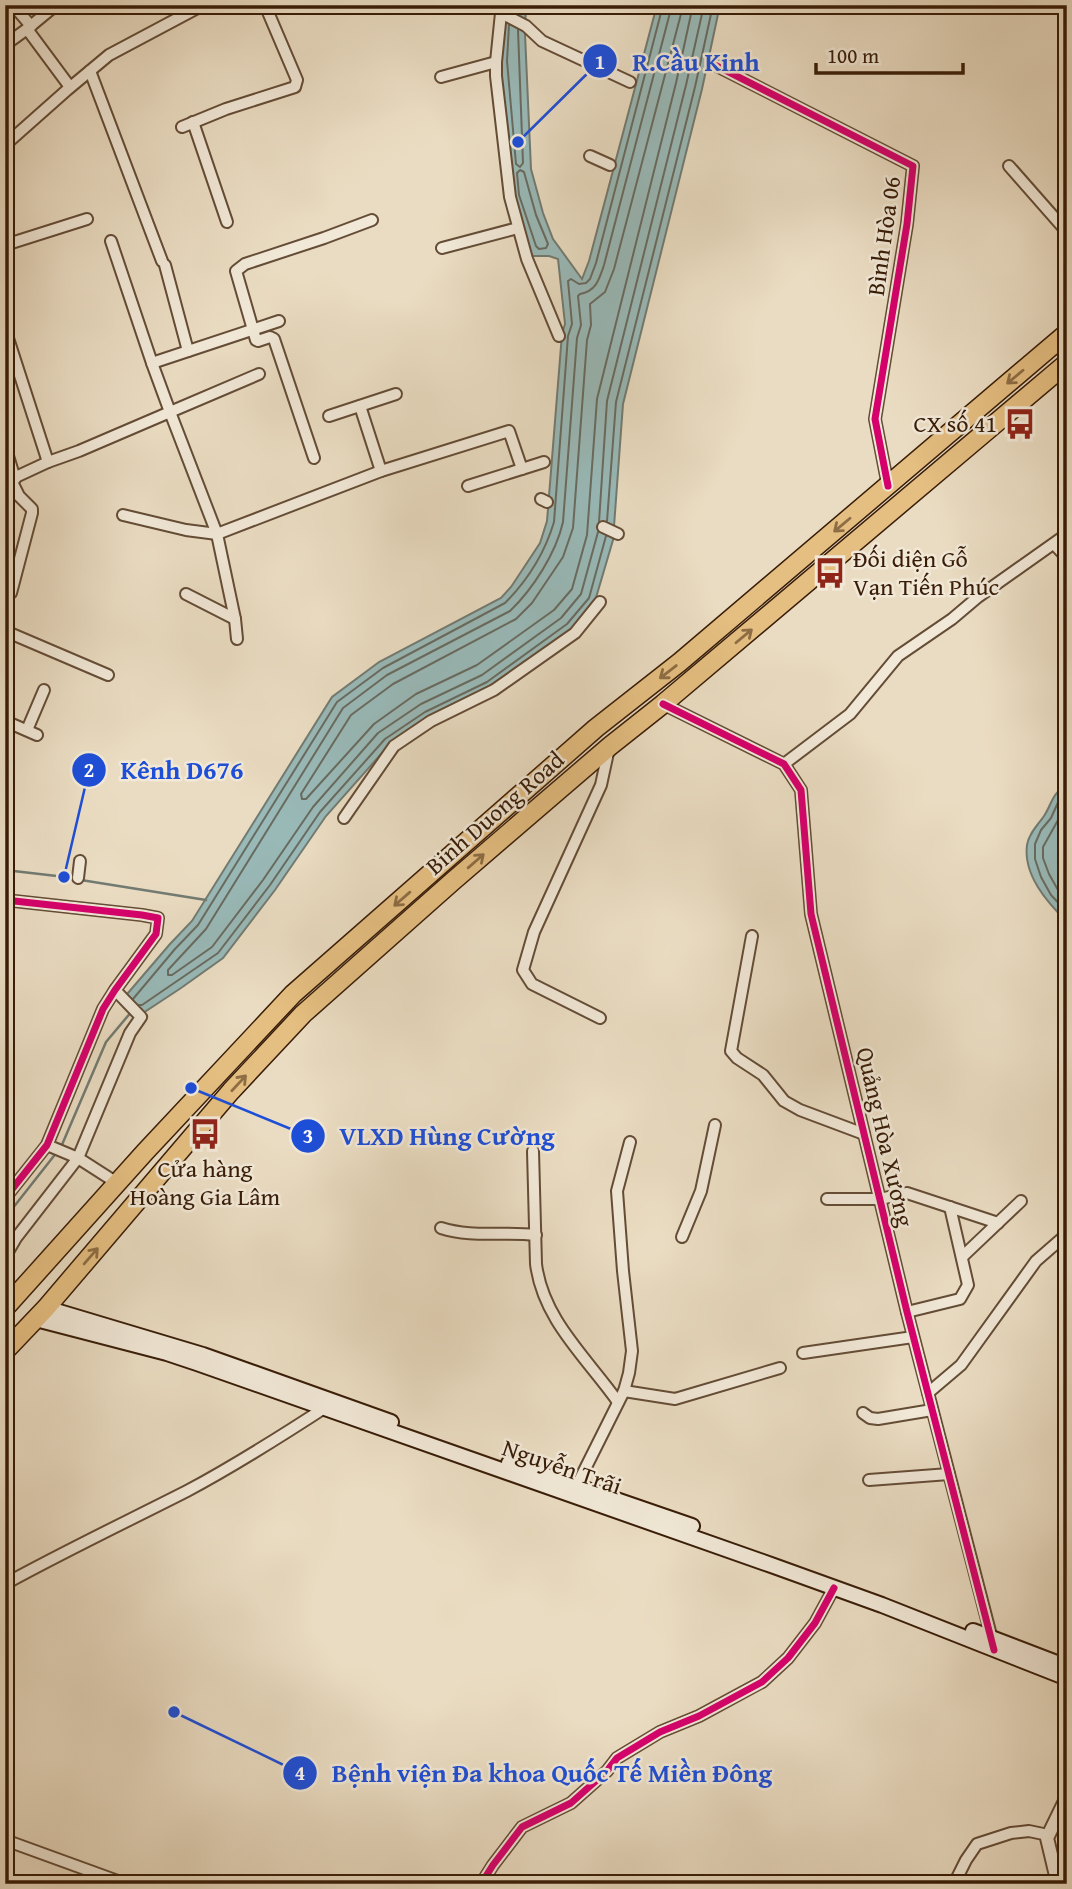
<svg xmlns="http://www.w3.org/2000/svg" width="1072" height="1889" viewBox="0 0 1072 1889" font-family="'Gentium Book Plus',serif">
<rect width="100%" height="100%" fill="#eadcc2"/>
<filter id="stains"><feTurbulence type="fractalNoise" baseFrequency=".00286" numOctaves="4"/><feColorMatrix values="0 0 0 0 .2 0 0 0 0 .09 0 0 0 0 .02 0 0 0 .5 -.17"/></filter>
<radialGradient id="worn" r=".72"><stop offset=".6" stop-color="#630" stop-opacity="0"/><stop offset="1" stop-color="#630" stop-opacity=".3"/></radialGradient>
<g fill="#99bab9" stroke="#727b72" stroke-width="2">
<polygon points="504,5 526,5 525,34 531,169 543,213 553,239 582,279 589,261 657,5 720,5 702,89 623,404 613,540 595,601 572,629 490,688 390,744 326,816 275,890 223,958 181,988 140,1015 122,1000 170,944 192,921 332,697 379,662 501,598 511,587 540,543 547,521 562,334 565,324 558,259 549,256 532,256 513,196 500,61"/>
<path d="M1067,786v136c-20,-20 -44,-47 -40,-77 2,-12 11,-20 17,-29 8,-12 8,-24 23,-30z"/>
</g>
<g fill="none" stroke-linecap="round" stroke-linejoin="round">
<g stroke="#686b60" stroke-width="2">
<polyline points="682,5 681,14 614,269 605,292 590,304 591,325 587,340 573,528 563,557 532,603 516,619 393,684 351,715 301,794 302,799 306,799 374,724 416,694 477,665 554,610 572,589 587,535 597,399 676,83 693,5"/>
<polyline points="509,25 507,61 516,164 520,167 523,163 518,30"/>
<polygon points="520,170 524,172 536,215 548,244 546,248 539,249 536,246 519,195 517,173"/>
<polyline points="607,521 616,402 695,87 713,5"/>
<polyline points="599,522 607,401 686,85 704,5"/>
<path d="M598,532l-17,62 -20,24 -79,57 -61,29 -43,29 -65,74 -50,73 -51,67 -40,28h-4v-5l38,-41 137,-221 44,-33 123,-64c23,-22 46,-58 53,-89l14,-184 4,-13 -3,-29 2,-2c16,-3 19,-14 24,-29l68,-260"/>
<polyline points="1067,793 1060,798 1051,818 1041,830 1035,844 1035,859 1041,877 1051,895 1067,912"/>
<polyline points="1067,804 1043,847 1043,858 1049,874 1058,890 1067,899"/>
<path d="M133,999l42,-50 23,-24 139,-223 46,-34 122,-65c22,-22 40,-51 49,-81l14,-186 4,-12 -4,-43 3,-2 8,5 7,-1 4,-4 6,-16 67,-258"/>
<polyline points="139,1005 142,1005 218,953 270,885 320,812 385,739 425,712 487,682 567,624 589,598 606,536"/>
</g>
<g stroke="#727b72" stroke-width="2.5">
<polyline points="5,870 74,878"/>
<polyline points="81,880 206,900"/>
<polyline points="61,1147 106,1042 132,1011"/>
<polyline points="5,1218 57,1152"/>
</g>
<defs>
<g id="minor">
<polyline points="13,5 31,26"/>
<polyline points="56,5 27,29 70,87"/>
<polyline points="496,5 501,13 496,62 496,76 510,197 527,259 559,336"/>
<polyline points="501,13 526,26 542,41 630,82"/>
<polyline points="5,38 9,42 27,29"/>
<polyline points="713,64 913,166 907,224 875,419 888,486"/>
<polyline points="90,71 162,261"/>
<polyline points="441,77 496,62"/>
<polyline points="193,122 227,222"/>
<polyline points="182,127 226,109 295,87 297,80 265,5"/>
<polyline points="5,145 67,90 109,55 203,5"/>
<polyline points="590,156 610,165"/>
<polyline points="1009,166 1067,232"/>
<polyline points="111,241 152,363"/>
<polyline points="5,245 87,219"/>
<polyline points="442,248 518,228"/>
<polyline points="165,265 188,351"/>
<polyline points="5,329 48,462"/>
<polyline points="259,374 170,412 152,363 279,321"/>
<polyline points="360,406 381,471"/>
<polyline points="329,416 396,394"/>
<polyline points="5,446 15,479"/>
<polyline points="314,458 274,339 270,337 258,341 256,340 236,271 245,264 324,238 372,220"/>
<polyline points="5,482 48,462 79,451 170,412 217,534 235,619 237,639"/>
<polyline points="468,486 544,462"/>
<polyline points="541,499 547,502"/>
<polyline points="123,515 186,530 217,534 381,471 509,431 522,469"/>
<polyline points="603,527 618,534"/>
<polyline points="1054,544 1067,558"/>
<polyline points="11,593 32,513 32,509 19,496 11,480"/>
<polyline points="186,594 235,619"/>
<polyline points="5,631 108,675"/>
<polyline points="663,704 784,764 801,790 811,914 907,1312 993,1643"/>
<polyline points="5,721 37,735"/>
<polyline points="27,730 44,690"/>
<polyline points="784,764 850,714 898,656 952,619 978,597 1067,534"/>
<polyline points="344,818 394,746 431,721 494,690 575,633 600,602"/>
<polyline points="78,878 80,861"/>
<polyline points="5,900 142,915 158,918 156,934 115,990 103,1009 47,1145 5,1198"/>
<polyline points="752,936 731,1051 737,1058 763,1075 784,1101 800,1110 864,1134"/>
<polyline points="600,1018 532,984 523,970 534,932 601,785 609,748"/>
<polyline points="47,1145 78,1158 117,1183"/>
<path d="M533,1151l3,113c7,56 51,94 82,138"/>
<polyline points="827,1199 880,1199 907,1193 998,1223"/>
<path d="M441,1228c31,10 63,3 95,7"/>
<polyline points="682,1237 701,1191 715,1125"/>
<polyline points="5,1257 16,1238 78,1158 130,1033 141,1017 115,990"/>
<polyline points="962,1257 1021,1201"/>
<polyline points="907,1312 960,1299 968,1285 950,1207"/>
<polyline points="803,1353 913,1337"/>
<polyline points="624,1391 675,1399 780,1368"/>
<polyline points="928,1393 961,1365 1036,1261 1067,1234"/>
<polyline points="863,1413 870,1418 878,1419 932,1410"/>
<polyline points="869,1480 949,1474"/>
<polyline points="577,1485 624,1391 629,1373 632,1351 623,1271 617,1191 630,1142"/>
<path d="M5,1584c60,-33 121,-62 182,-93 49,-26 96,-56 142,-86"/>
<polyline points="5,1840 126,1884"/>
<polyline points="481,1884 493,1865 522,1827 571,1803 607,1771 617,1758 660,1732 699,1716 762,1682 788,1658 815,1623 834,1588"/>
<polyline points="954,1884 966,1860 977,1844 1011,1833 1029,1831 1048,1835"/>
</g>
<polyline id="tertiary" points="1058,1884 1047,1838 1067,1797"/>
<g id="secondary">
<polyline points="46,1308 203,1355 391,1422"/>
<polyline points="36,1319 167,1353 197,1363 774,1566 882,1605 1067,1678"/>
<polyline points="509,1463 692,1526"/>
<polyline points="973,1631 1067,1667"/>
</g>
<g id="trunk">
<polyline points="5,1308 145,1152 293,994 596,728 680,662 1067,333"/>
<polyline points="5,1351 46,1308 231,1091 303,1014 453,881 610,746 663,704 1067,363"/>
</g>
</defs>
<use href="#minor" stroke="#644c36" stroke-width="14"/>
<use href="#tertiary" stroke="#644c36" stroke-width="16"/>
<use href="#secondary" stroke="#381c07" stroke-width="18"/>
<use href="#trunk" stroke="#381c07" stroke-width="21"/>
<use href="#minor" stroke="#f1e8d7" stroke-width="10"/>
<use href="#tertiary" stroke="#f1e8d7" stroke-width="12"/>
<use href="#secondary" stroke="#f1e8d7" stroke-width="14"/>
<use href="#trunk" stroke="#e5be81" stroke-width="18"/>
<defs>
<g id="cycleway">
<polyline points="713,64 913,166 907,224 875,419 888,486"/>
<polyline points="663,704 784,764 801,790 811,914 907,1312 994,1650"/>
<polyline points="5,900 142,915 158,918 156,934 115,990 103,1009 47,1145 5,1198"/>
<polyline points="481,1884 493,1865 522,1827 571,1803 607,1771 617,1758 660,1732 699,1716 762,1682 788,1658 815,1623 834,1588"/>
</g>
</defs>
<use href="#cycleway" stroke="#f1e8d7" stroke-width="11"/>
<use href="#cycleway" stroke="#d6006c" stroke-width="7"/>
</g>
<defs><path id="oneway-shaft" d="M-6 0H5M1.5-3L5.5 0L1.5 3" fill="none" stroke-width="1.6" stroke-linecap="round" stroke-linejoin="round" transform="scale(1.75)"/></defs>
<g stroke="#8e6d44">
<use href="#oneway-shaft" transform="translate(1015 377) rotate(140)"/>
<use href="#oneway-shaft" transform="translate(842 525) rotate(140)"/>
<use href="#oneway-shaft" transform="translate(744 636) rotate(-40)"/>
<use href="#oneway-shaft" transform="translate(668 672) rotate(142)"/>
<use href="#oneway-shaft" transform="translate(476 861) rotate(-41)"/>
<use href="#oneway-shaft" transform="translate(402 899) rotate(139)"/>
<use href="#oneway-shaft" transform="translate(239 1083) rotate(-47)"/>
<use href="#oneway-shaft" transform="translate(91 1256) rotate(-49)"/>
</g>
<defs>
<symbol id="bus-bare" viewBox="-9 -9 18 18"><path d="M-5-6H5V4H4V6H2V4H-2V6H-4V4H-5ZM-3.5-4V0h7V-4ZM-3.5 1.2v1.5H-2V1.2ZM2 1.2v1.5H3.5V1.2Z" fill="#8f2418" stroke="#f1e8d7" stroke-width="2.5" paint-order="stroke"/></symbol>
</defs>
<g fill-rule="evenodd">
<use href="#bus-bare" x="998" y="402" width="44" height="44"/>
<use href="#bus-bare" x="808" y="551" width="44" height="44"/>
<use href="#bus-bare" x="183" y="1112" width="44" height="44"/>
</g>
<g text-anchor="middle" stroke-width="5" stroke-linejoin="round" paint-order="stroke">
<g font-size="24" fill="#381c07" stroke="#f1e8d7">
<text transform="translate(884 236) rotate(-82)" y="8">Bình Hòa 06</text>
<text transform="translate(495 813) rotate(-41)" y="8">Binh Duong Road</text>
<text transform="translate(885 1137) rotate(77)" y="8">Quảng Hòa Xương</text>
<text transform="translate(562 1467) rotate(19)" y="8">Nguyễn Trãi</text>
</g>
<g font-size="24" fill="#381c07" stroke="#f1e8d7" text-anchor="end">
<text x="997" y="432">CX số 41</text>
<text x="853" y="567" text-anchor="start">Đối diện Gỗ<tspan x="853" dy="28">Vạn Tiến Phúc</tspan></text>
<text x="205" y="1177" text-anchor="middle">Cửa hàng<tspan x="205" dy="28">Hoàng Gia Lâm</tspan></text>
</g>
</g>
<path fill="none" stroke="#1d4ed8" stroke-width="2.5" d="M518 142L600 61M64 877L89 770M191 1088L308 1136M174 1712L300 1773"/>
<g fill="#1d4ed8" stroke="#f1e8d7" stroke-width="2.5">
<circle cx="518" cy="142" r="7"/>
<circle cx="64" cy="877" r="7"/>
<circle cx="191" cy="1088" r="7"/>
<circle cx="174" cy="1712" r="7"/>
<circle cx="600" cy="61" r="18"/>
<circle cx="89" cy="770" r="18"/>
<circle cx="308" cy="1136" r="18"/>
<circle cx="300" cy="1773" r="18"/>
</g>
<g font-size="21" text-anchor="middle" font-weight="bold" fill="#fff">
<text x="600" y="69">1</text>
<text x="89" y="777">2</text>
<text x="308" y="1143">3</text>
<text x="300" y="1780">4</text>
</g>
<g font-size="26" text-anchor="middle" font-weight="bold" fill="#1d4ed8" stroke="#f1e8d7" stroke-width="5" stroke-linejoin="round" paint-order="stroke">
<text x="696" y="71">R.Cầu Kinh</text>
<text x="182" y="779">Kênh D676</text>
<text x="447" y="1145">VLXD Hùng Cường</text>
<text x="552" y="1782">Bệnh viện Đa khoa Quốc Tế Miền Đông</text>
</g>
<rect width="1072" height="1889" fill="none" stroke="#eadcc2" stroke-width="28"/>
<rect x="7" y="7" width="1058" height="1875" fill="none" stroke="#381c07" stroke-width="3.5"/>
<rect x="14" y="14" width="1044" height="1861" fill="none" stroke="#381c07" stroke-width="2"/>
<path d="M816 63v10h147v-10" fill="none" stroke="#381c07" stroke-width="3.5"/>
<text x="827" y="63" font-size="21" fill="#381c07" stroke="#f1e8d7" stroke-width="5" paint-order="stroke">100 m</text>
<rect width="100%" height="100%" filter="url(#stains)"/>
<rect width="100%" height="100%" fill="url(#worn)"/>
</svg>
